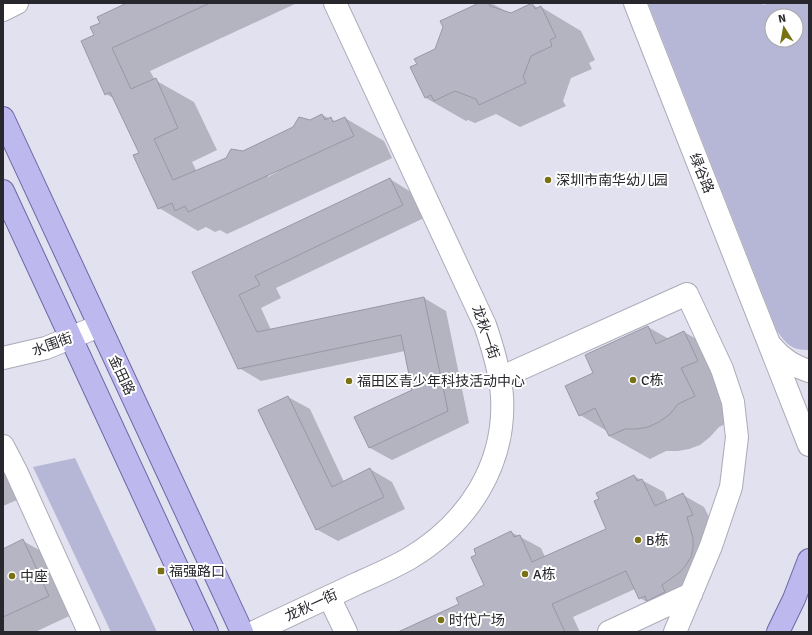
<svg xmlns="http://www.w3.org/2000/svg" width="812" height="635" font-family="Signika,'Noto Sans SC',sans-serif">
<rect width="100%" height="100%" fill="#e1e1f0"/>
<g fill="#b6b6d6" fill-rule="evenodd">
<path d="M 648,3 L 762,3 L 763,5 L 769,3 L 809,3 L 809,350 C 792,350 787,345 777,331 ZM 772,16 L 796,16 L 796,40 L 772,40 Z"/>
<polygon points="75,458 157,632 111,632 33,467"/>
</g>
<g fill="#0003" fill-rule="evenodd">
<path d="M 132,3 L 297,3 L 150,71 L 155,80 L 194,102 L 217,150 L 192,162 L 197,172 L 322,115 L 337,122 L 345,118 L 384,141 L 392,158 L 227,234 L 220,230 L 215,232 L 206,227 L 198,231 L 159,208 L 140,153 L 115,99 L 106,94 L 95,35 L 101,23 ZM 278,169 L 279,171 L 268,177 L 268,174 Z"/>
<polygon points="481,3 491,3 511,14 532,5 539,8 541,7 581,31 595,60 589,63 592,69 571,78 563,101 566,106 520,127 496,114 475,123 468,120 466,121 426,98 418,64 436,49"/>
<polygon points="390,179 411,192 424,218 276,288 281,298 261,308 271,330 424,298 446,311 469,423 392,460 370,448 355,418 413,390 405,351 261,381 239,368 193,273"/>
<polygon points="648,327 669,339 684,332 725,355 734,420 719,427 710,437 700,445 689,449 678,451 666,451 650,459 609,436 607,431 580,415 594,374"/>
<polygon points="288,397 310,409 344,482 370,469 392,482 405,509 338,541 316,529"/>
<polygon points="3,452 24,497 3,506"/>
<polygon points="634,476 664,492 668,502 683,495 704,507 714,527 714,551 661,610 640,598 635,589 573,617 580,632 400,632 460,604 485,585 511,532 541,548 545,557 608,529"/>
<polygon points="23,541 52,557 78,612 35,632 3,632 3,550"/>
</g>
<g fill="#b5b5c3" stroke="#9898a5">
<polygon points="127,3 210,3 112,48 131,89 156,78 178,128 154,139 173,180 226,158 231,149 243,151 293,127 299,117 310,120 322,114 325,120 331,117 333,122 345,117 354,136 188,212 185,206 175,211 172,203 158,209 133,155 139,153 110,92 105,95 81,41 94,35 90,27 100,23 97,17"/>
<polygon points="479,3 488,3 490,6 511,13 532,3 535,9 541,6 556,37 550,40 552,46 531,56 523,77 526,83 479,105 476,99 455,91 434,101 431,95 425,98 410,67 417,64 414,59 435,49 443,27 440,21"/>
<polygon points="390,178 403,205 255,276 260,285 239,295 257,332 424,297 448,411 369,448 354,417 412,390 401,335 238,369 192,272"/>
<polygon points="648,326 656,344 684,331 698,361 681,368 695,396 678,404 670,414 659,422 648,427 637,429 625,429 609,436 595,408 579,416 565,386 593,373 585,355"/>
<polygon points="288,396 332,487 370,468 384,497 316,530 258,410"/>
<polygon points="634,475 637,481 642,479 655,506 683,493 693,515 687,517 693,538 693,548 691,557 686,565 680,572 662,585 665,592 647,601 645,596 639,599 626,571 552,604 565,632 398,632 459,604 456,598 484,585 471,557 476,555 474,549 511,531 514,537 520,535 532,562 606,529 594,501 599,499 596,493"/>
<polygon points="23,539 49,596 3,617 3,549"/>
</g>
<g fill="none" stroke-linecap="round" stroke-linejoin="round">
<g stroke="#abaab8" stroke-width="24">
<g id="minor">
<polyline points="635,3 809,445"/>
<polyline points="3,10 17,3"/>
<path d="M 772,347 C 783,360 794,366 809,371"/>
<polyline points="3,358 46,348 99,326"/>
<polyline points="500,378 687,294 722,369 733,402 737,437 731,487 711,546 675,632"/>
<polyline points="3,446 16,471 89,632"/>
<polyline points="329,597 346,632"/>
<path d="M 254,632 C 288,616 322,600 356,584 C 374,576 393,568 410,558 C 468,523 506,465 502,396 C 500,371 493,348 485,325 L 335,3"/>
<polyline points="609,632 691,594"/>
</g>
</g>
<g stroke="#6c67a4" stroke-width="24">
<g id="major">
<polyline points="3,118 242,632"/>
<polyline points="3,191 207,632"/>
<polyline points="778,632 794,599 809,560"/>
</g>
</g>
<use href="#minor" stroke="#fff" stroke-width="22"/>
<use href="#major" stroke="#bdb9ef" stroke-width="22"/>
</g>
<g fill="#787215" stroke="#fff" stroke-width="1.5">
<circle cx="548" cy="180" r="4"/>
<circle cx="633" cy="380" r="4"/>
<circle cx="349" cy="381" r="4"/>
<circle cx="638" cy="540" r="4"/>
<rect x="157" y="567" width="8" height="8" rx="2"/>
<circle cx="525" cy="574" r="4"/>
<circle cx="12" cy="576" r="4"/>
<circle cx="441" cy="620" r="4"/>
</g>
<g text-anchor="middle" stroke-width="4" stroke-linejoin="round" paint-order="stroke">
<g font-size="14" fill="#27272d" stroke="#fff">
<text transform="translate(702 173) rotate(68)" y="5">绿谷路</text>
<text transform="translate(486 332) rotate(71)" y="5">龙秋一街</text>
<text transform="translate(52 344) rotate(-20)" y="5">水围街</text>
<text transform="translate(122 375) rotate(65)" y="5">金田路</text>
<text transform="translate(311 605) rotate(-25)" y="5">龙秋一街</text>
</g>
<g font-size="14" fill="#27272d" stroke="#fff" text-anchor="start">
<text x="556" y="185">深圳市南华幼儿园</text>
<text x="641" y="385">C栋</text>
<text x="357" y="386">福田区青少年科技活动中心</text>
<text x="646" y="545">B栋</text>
<text x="169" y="576">福强路口</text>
<text x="533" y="579">A栋</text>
<text x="20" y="581">中座</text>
<text x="449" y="625">时代广场</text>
</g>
</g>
<rect width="812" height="635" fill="none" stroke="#27272d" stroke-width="8"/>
<g transform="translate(784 28) rotate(349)"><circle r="19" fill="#ffffff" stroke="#a9a9ab"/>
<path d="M0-3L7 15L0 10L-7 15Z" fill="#787215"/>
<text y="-6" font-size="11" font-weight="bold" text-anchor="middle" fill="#27272d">N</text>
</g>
</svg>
